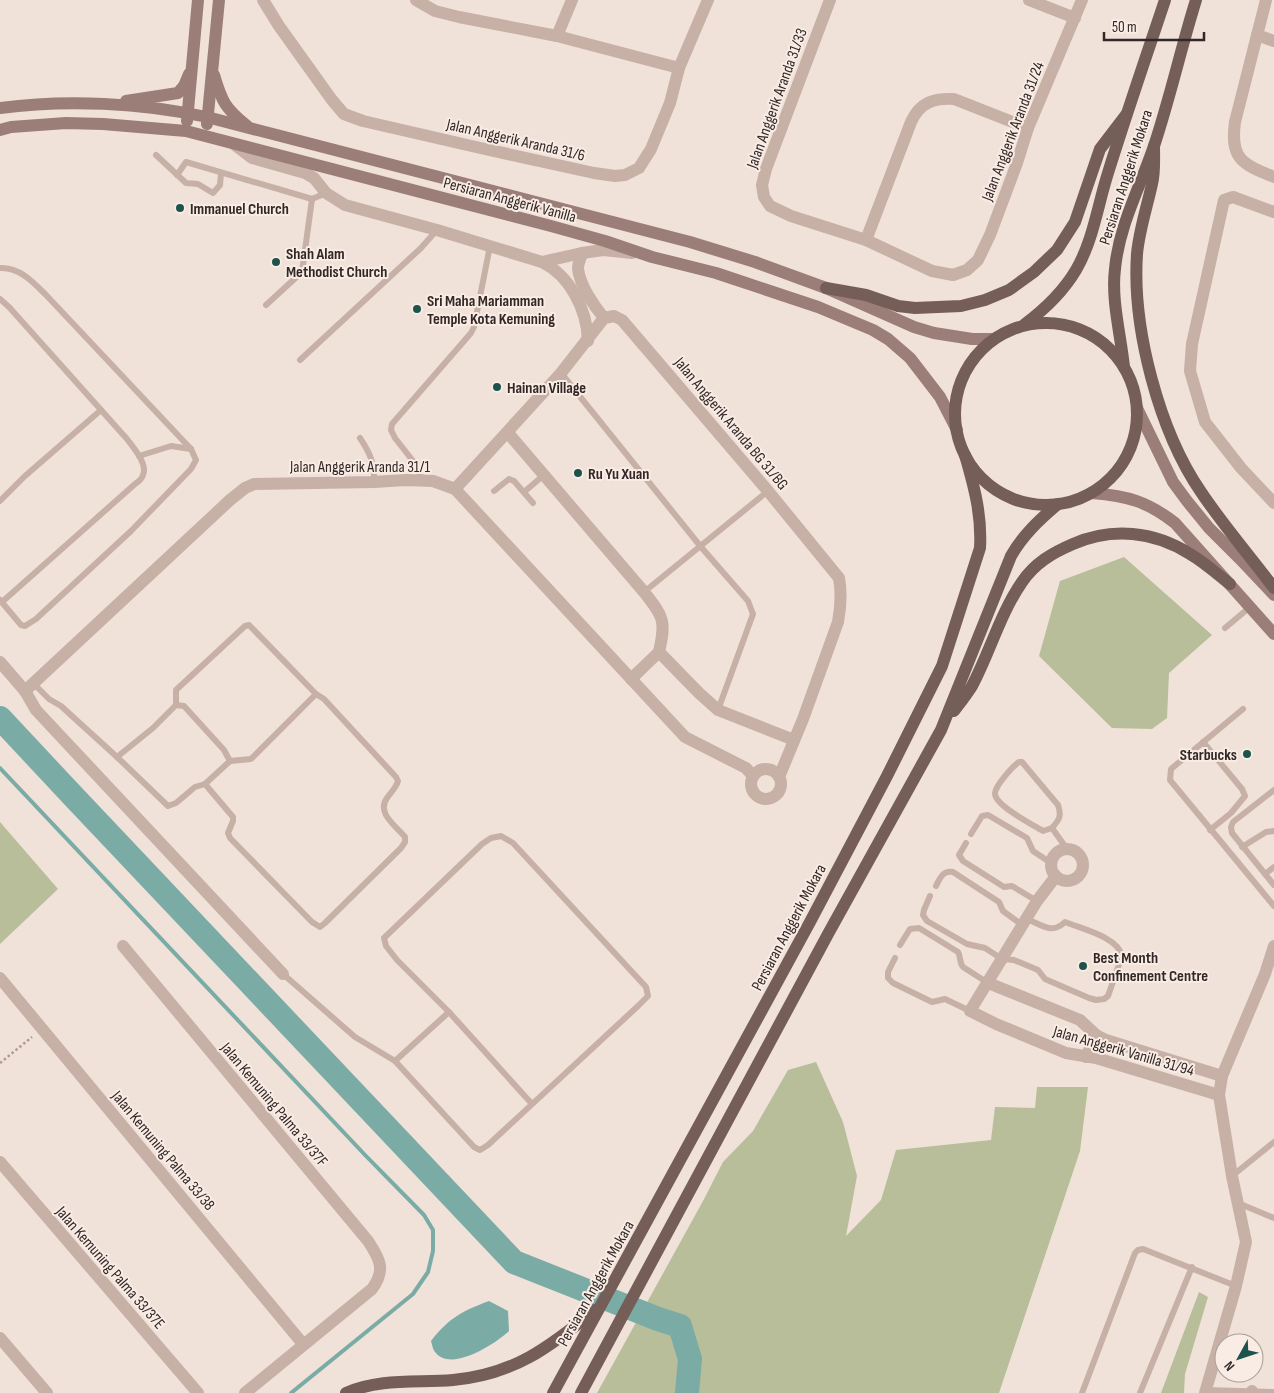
<svg xmlns="http://www.w3.org/2000/svg" width="1274" height="1393" font-family="'Sofia Sans Condensed',sans-serif">
<rect width="100%" height="100%" fill="#f0e1d9"/>
<g fill="#b8be9a">
<polygon points="1124,557 1212,635 1169,673 1167,718 1152,729 1112,728 1039,656 1060,581"/>
<polygon points="0,822 58,889 0,944"/>
<polygon points="816,1062 843,1122 857,1176 846,1236 881,1200 896,1150 991,1140 995,1107 1035,1108 1037,1087 1088,1087 1080,1151 999,1393 597,1393 703,1201 723,1162 753,1131 788,1070"/>
<polygon points="1199,1292 1208,1297 1185,1374 1184,1393 1161,1393"/>
</g>
<path fill="#7aaca5" d="M 489,1301 L 508,1311 L 509,1331 C 495,1344 451,1373 435,1352 C 433,1350 432,1344 431,1341 C 449,1318 462,1311 489,1301 Z"/>
<g fill="none" stroke-linecap="round" stroke-linejoin="round">
<polyline stroke="#7aaca5" stroke-width="4" points="0,768 366,1156 424,1215 433,1230 433,1251 428,1272 413,1294 291,1393"/>
<polyline stroke="#7aaca5" stroke-width="24" points="0,718 73,796 514,1262 658,1319 680,1326 690,1359 687,1393"/>
<polyline stroke="#b39990" stroke-width="2.5" stroke-dasharray="2.5 2.5" stroke-linecap="butt" points="0,1063 32,1037"/>
<g stroke="#c7b0a6" stroke-width="6">
<polyline points="156,155 186,183 198,184 213,193 220,185 221,173"/>
<polyline points="177,175 186,162 312,199 326,193"/>
<path d="M 0,268 C 20,267 34,283 47,296 L 191,449 L 196,460 L 191,469 L 131,531 L 36,619 L 25,626 L 21,625 L 0,600"/>
<path d="M 0,299 L 9,307 L 127,439 C 133,447 148,464 143,475 C 142,479 138,482 135,484 L 2,602"/>
<polyline points="266,305 302,272 312,199"/>
<polyline points="300,360 421,248 437,230"/>
<polyline points="561,373 701,547 748,601 753,614 718,710"/>
<path d="M 360,438 C 370,453 375,464 374,482"/>
<polyline points="139,456 171,446 191,449"/>
<polyline points="422,480 413,461 395,438 391,430 392,424 471,333 474,327 490,246"/>
<polyline points="494,491 509,479 514,481 533,503"/>
<polyline points="524,492 544,475"/>
<polyline points="0,501 25,476 101,410"/>
<polyline points="644,592 768,491"/>
<polyline points="1225,628 1250,607"/>
<polyline points="34,684 49,699 61,706 117,757 168,806 176,803 195,787 205,784 230,761 251,759 316,694 249,625 245,626 176,690 176,705"/>
<polyline points="1243,709 1171,769 1170,780 1274,906"/>
<polyline points="1203,742 1242,789 1245,796 1231,813 1210,830"/>
<polyline points="117,757 153,728 176,705 184,706 224,750 230,761"/>
<path d="M 205,784 L 233,817 L 233,821 L 228,833 L 230,838 L 312,922 L 320,927 L 325,923 L 401,848 L 405,842 L 405,837 C 396,826 376,813 387,798 C 391,792 396,788 398,781 L 396,777 L 324,699 L 316,694"/>
<polyline points="1274,790 1233,822 1231,827 1232,833 1274,885"/>
<path d="M 1052,828 L 1043,831 C 1033,825 994,805 995,793 C 996,785 1012,767 1019,762 L 1022,762 L 1058,805 C 1062,816 1059,820 1052,828 L 1067,849"/>
<polyline points="971,834 982,816 988,815 1027,838 1033,851 1051,863"/>
<polyline points="966,843 959,855 963,861 1004,887 1012,886 1037,901"/>
<polyline points="1242,847 1266,832 1274,831"/>
<polyline points="1265,874 1274,867"/>
<path d="M 936,886 C 940,878 943,870 953,872 L 999,902 L 1003,911 L 1022,925"/>
<path d="M 930,896 L 924,910 L 923,915 L 927,921 L 967,944 L 985,948 L 1002,959 L 1014,960 L 1038,970 L 1045,979 L 1089,998 L 1096,1000 L 1104,999 L 1108,996 L 1122,956 C 1118,937 1082,929 1065,922 C 1052,935 1042,925 1027,919"/>
<path d="M 900,945 L 910,929 L 919,928 L 958,952 C 961,957 959,962 963,967 L 988,983"/>
<polyline points="895,958 888,972 888,978 893,983 932,1002 945,999 970,1011"/>
<polyline points="283,974 355,1037 395,1061 474,1147 480,1150 488,1145 638,1006 648,996 646,987 513,843 501,836 491,838 482,844 384,938 386,946 397,960 449,1012 532,1104"/>
<polyline points="395,1061 449,1012"/>
<polyline points="1232,1176 1274,1142"/>
<polyline points="1238,1203 1274,1218"/>
<polyline points="1206,1390 1274,1392"/>
<polyline points="1082,1393 1135,1253 1138,1250 1143,1249 1236,1286"/>
<polyline points="1140,1393 1192,1267"/>
</g>
<g stroke="#c7b0a6" stroke-width="12">
<polyline points="263,0 279,26 332,100 344,114 363,121 476,147 594,173 615,176 625,175 639,168 651,149 670,103 679,68 708,0"/>
<polyline points="416,0 435,11 459,17 557,36 679,68"/>
<polyline points="830,0 766,169 762,185 764,197 770,206 791,216 866,240 932,271 953,275 967,270 978,260 990,235 1017,163 1028,128 1082,0"/>
<polyline points="1029,0 1075,18"/>
<path d="M 1266,0 L 1235,122 C 1230,159 1242,164 1274,177"/>
<polyline points="1257,35 1274,41"/>
<polyline points="557,36 572,0"/>
<polyline points="235,145 252,158 305,173 314,178 326,193 345,205 437,230 542,262 582,253 603,250 632,253"/>
<polyline points="1274,212 1233,197 1224,200 1192,344 1190,371 1205,422 1241,468 1274,503"/>
<path d="M 866,240 L 911,122 C 920,102 934,98 954,99 L 1028,128"/>
<path d="M 582,253 C 581,258 578,263 578,268 C 579,284 594,306 604,318"/>
<path d="M 542,262 C 570,276 587,309 588,341"/>
<path d="M 508,433 L 644,592 C 664,617 666,621 659,652 L 699,693 L 718,710 L 794,740"/>
<path d="M 455,489 L 561,373 L 604,318 L 614,316 L 622,320 L 768,491 L 839,578 C 842,594 841,606 838,622 L 803,719 L 779,777"/>
<polyline points="0,662 25,691 230,500 245,488 254,484 374,482 406,480 433,481 455,489 685,737 746,768 753,776"/>
<polyline points="631,679 659,652"/>
<polyline points="25,691 36,710 283,974"/>
<circle cx="766" cy="784" r="15"/>
<circle cx="1067" cy="865" r="16"/>
<polyline points="1056,876 1037,901 970,1011 996,1024 1066,1053 1096,1058 1219,1095"/>
<path d="M 123,946 L 368,1241 C 380,1259 386,1270 372,1289 L 245,1393"/>
<polyline points="0,978 303,1344"/>
<polyline points="988,983 1080,1020 1096,1035 1106,1040 1222,1076"/>
<polyline points="1086,1057 1096,1035"/>
<polyline points="0,1162 198,1393"/>
<polyline points="0,1338 47,1393"/>
<polyline points="1205,1393 1236,1286 1246,1242 1232,1176 1219,1095 1222,1076 1265,974 1274,946"/>
<polyline points="1252,1393 1252,1391"/>
</g>
<g stroke="#9b7e78" stroke-width="12">
<path d="M 214,75 C 222,102 225,108 247,126"/>
<polyline points="126,101 178,93 184,86 189,74"/>
<path d="M 0,108 C 67,99 141,103 207,117 L 690,242 L 755,262 L 826,288 L 914,327 L 934,333 L 972,339 L 992,339"/>
<polyline points="187,121 198,0"/>
<polyline points="207,124 219,0"/>
<polyline points="0,130 11,127 66,123 103,124 186,131 551,226 605,241 652,257 716,273 818,307 873,330 888,339 910,358 940,397 957,430"/>
<polyline points="1137,408 1173,482 1187,501 1209,528 1240,559 1274,595"/>
<path d="M 1092,493 C 1127,496 1147,501 1175,523 L 1274,634"/>
</g>
<g stroke="#755d58" stroke-width="12">
<path d="M 1154,146 C 1154,159 1155,172 1152,184 C 1147,207 1139,231 1137,254 C 1132,328 1159,431 1201,492 C 1223,525 1250,556 1274,588"/>
<polyline points="826,288 866,295 898,306 915,308 961,306 985,300 1009,290 1034,272 1057,250 1075,222 1100,149 1126,115"/>
<circle cx="1046" cy="414" r="91"/>
<path d="M 1025,324 C 1045,309 1063,292 1076,270 C 1093,241 1098,204 1108,173 C 1126,115 1146,57 1165,0"/>
<path d="M 1124,367 C 1121,336 1111,300 1115,269 C 1119,225 1140,188 1154,146 C 1170,98 1181,48 1196,0"/>
<path d="M 954,711 C 960,703 967,694 972,686 C 990,652 1000,614 1022,582 C 1035,563 1052,553 1073,544 C 1112,527 1154,531 1190,554 C 1204,562 1217,574 1230,584"/>
<path d="M 346,1393 C 380,1378 417,1383 453,1380 C 513,1375 550,1347 595,1310"/>
<path d="M 553,1393 L 810,922 L 887,776 L 942,666 L 980,548 C 982,515 974,486 965,455"/>
<path d="M 581,1393 L 828,934 L 941,730 L 1011,556 C 1023,535 1039,520 1058,504"/>
</g>
</g>
<g fill="#1e534d" stroke="#f8ece5" stroke-width="2">
<circle cx="180" cy="208" r="5"/>
<circle cx="276" cy="262" r="5"/>
<circle cx="417" cy="309" r="5"/>
<circle cx="497" cy="387" r="5"/>
<circle cx="578" cy="473" r="5"/>
<circle cx="1247" cy="754" r="5"/>
<circle cx="1083" cy="966" r="5"/>
</g>
<g text-anchor="middle" stroke-width="4" stroke-linejoin="round" paint-order="stroke">
<g font-size="16" fill="#342827" stroke="#f8ece5">
<text transform="translate(776 98) rotate(-70)" y="6">Jalan Anggerik Aranda 31/33</text>
<text transform="translate(1012 131) rotate(-69)" y="6">Jalan Anggerik Aranda 31/24</text>
<text transform="translate(516 139) rotate(13)" y="6">Jalan Anggerik Aranda 31/6</text>
<text transform="translate(1125 177) rotate(-72)" y="6">Persiaran Anggerik Mokara</text>
<text transform="translate(510 199) rotate(15)" y="6">Persiaran Anggerik Vanilla</text>
<text transform="translate(732 423) rotate(50)" y="6">Jalan Anggerik Aranda BG 31/BG</text>
<text x="360" y="472">Jalan Anggerik Aranda 31/1</text>
<text transform="translate(788 927) rotate(-62)" y="6">Persiaran Anggerik Mokara</text>
<text transform="translate(1124 1050) rotate(16)" y="6">Jalan Anggerik Vanilla 31/94</text>
<text transform="translate(275 1104) rotate(50)" y="6">Jalan Kemuning Palma 33/37F</text>
<text transform="translate(164 1150) rotate(50)" y="6">Jalan Kemuning Palma 33/38</text>
<text transform="translate(111 1267) rotate(49)" y="6">Jalan Kemuning Palma 33/37E</text>
<text transform="translate(595 1283) rotate(-61)" y="6">Persiaran Anggerik Mokara</text>
</g>
<g font-size="16" font-weight="bold" fill="#342827" stroke="#f8ece5" text-anchor="start">
<text x="190" y="214">Immanuel Church</text>
<text x="286" y="259">Shah Alam<tspan x="286" dy="18">Methodist Church</tspan></text>
<text x="427" y="306">Sri Maha Mariamman<tspan x="427" dy="18">Temple Kota Kemuning</tspan></text>
<text x="507" y="393">Hainan Village</text>
<text x="588" y="479">Ru Yu Xuan</text>
<text x="1237" y="760" text-anchor="end">Starbucks</text>
<text x="1093" y="963">Best Month<tspan x="1093" dy="18">Confinement Centre</tspan></text>
</g>
</g>
<g transform="translate(1239 1358) rotate(230)"><circle r="24" fill="#f8ece5" stroke="#aa9e99"/>
<path d="M0-4L9 19L0 12L-9 19Z" fill="#1e534d"/>
<text y="-8" font-size="14" font-weight="bold" text-anchor="middle" fill="#342827">N</text>
</g>
<path d="M1104 32v8h100v-8" fill="none" stroke="#342827" stroke-width="2.5"/>
<text x="1112" y="32" font-size="15" fill="#342827" stroke="#f8ece5" stroke-width="4" paint-order="stroke">50 m</text>
</svg>
